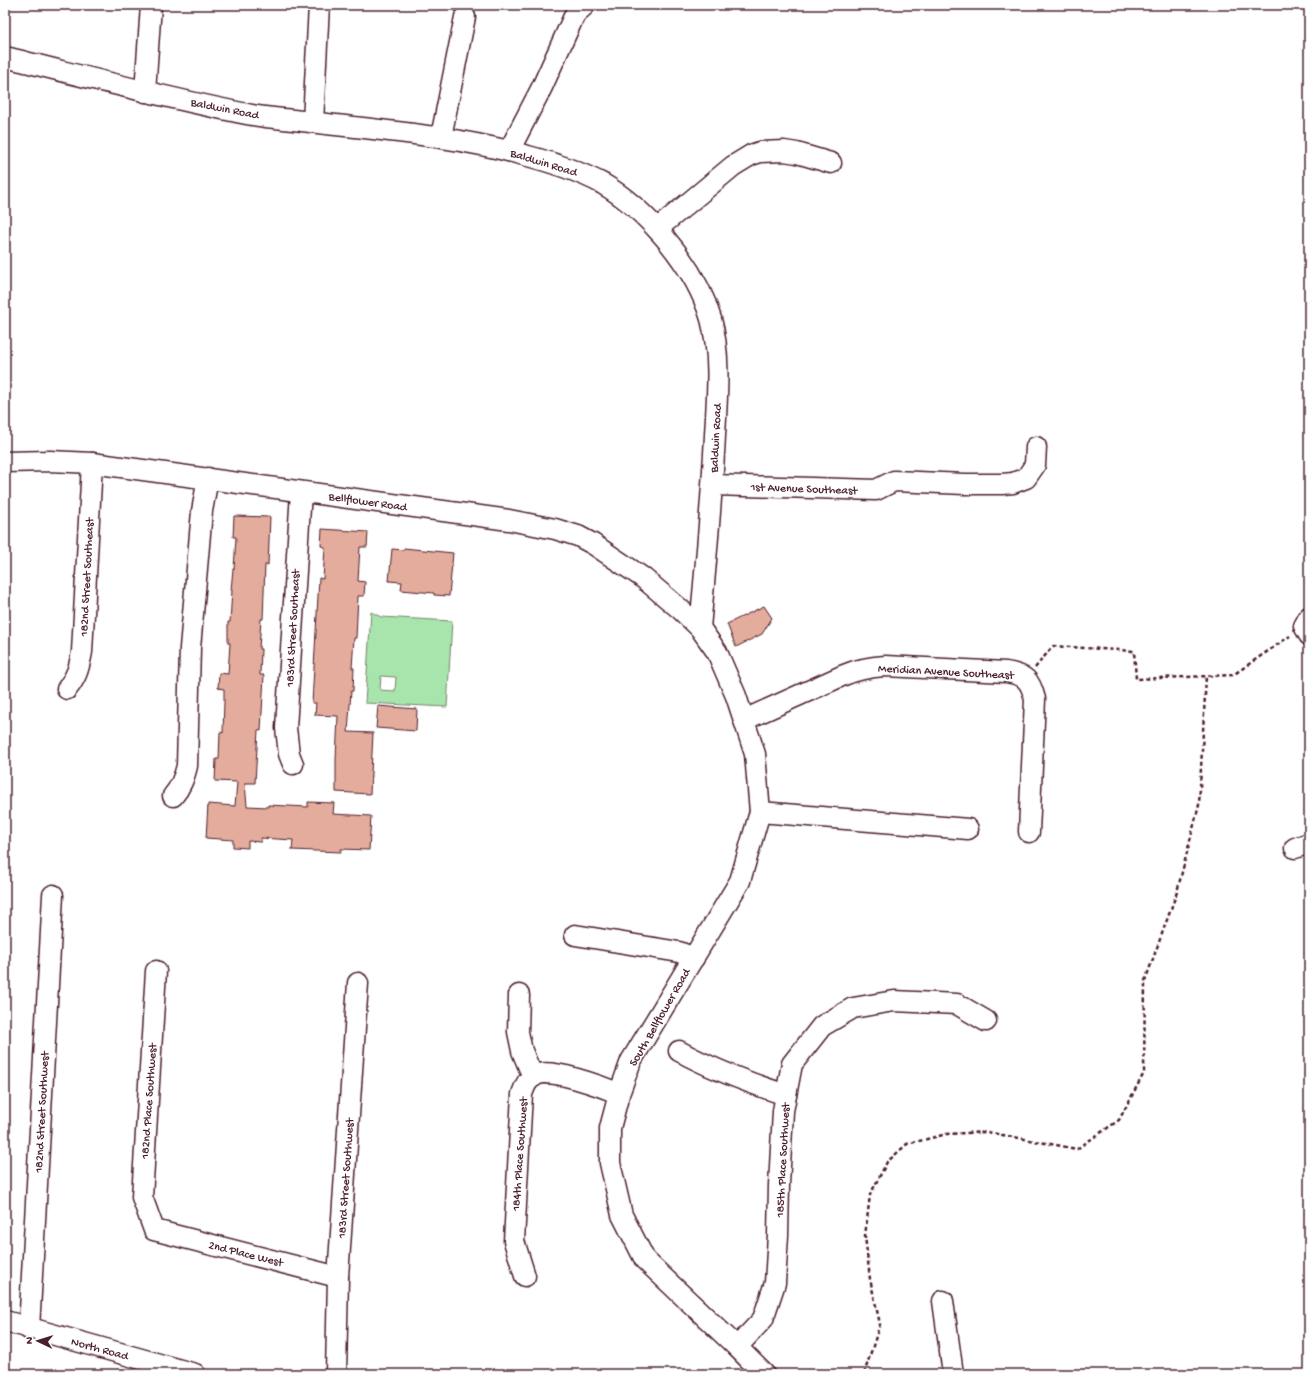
<svg xmlns="http://www.w3.org/2000/svg" width="1314" height="1379" font-family="'Gochi Hand',sans-serif">
<rect width="100%" height="100%" fill="#fff"/>
<filter id="ink" filterUnits="userSpaceOnUse"><feTurbulence type="fractalNoise" baseFrequency=".025" numOctaves="2"/><feDisplacementMap in="SourceGraphic" scale="8" xChannelSelector="R" yChannelSelector="G"/><feConvolveMatrix kernelMatrix="1 2 1 2 8 2 1 2 1" color-interpolation-filters="sRGB"/></filter>
<g filter="url(#ink)">
<path fill="#a7e5ac" stroke="#78826c" fill-rule="evenodd" d="M 371,612 L 381,617 L 452,621 L 447,707 L 365,703 ZM 381,676 L 396,677 L 395,691 L 380,690 Z"/>
<g fill="#e4ac9c" stroke="#4a1f2b">
<polygon points="234,516 270,517 268,565 265,565 263,619 261,619 259,649 261,649 260,675 264,675 261,731 258,730 255,783 245,783 247,806 268,807 268,805 308,807 308,802 334,803 333,814 371,816 369,850 341,849 341,852 292,850 293,840 261,838 261,842 248,841 248,848 233,847 233,840 206,838 208,804 235,806 237,782 215,781 216,759 219,759 220,732 223,733 224,701 224,689 218,688 219,673 228,674 230,643 228,643 228,622 230,622 232,590 231,590 233,569 234,569 236,537 233,537"/>
<polygon points="322,529 368,532 367,547 360,547 358,581 365,582 364,596 358,596 356,638 354,638 352,668 354,668 353,691 351,691 348,732 373,733 370,794 336,792 336,759 338,716 315,715 316,703 312,703 319,578 323,579 325,547 321,546"/>
<polygon points="404,548 453,553 449,596 434,595 434,593 401,590 402,582 389,581 392,549 404,550"/>
<polygon points="764,606 772,618 762,634 736,647 727,624"/>
<polygon points="378,706 417,709 416,731 376,728"/>
</g>
<g fill="none" stroke-linecap="round" stroke-linejoin="round">
<g stroke="#4a1f2b" stroke-width="23">
<g id="minor">
<path d="M 5,57 C 87,77 169,99 252,115 C 269,118 285,119 302,121 C 375,130 449,135 520,154 C 548,161 577,170 603,184 C 627,198 647,217 665,238 C 686,263 702,288 711,319 C 721,356 717,397 715,435 C 712,499 706,563 700,628"/>
<polyline points="145,92 151,5"/>
<polyline points="313,122 319,5"/>
<polyline points="441,137 465,17"/>
<polyline points="509,151 542,87 575,14 584,6"/>
<polyline points="657,229 733,166 751,155 760,152 784,151 797,153 831,163"/>
<polyline points="5,462 50,461 92,463 509,520 555,529 578,536 593,544 642,577 680,609 700,628 717,652 736,696 755,754 760,812 740,881 631,1061 619,1094 610,1128 610,1163 622,1215 645,1260 737,1347 764,1374"/>
<polyline points="713,485 876,490 894,481 965,484 1002,484 1013,483 1026,478 1035,465 1036,447"/>
<polyline points="1309,617 1304,626 1309,635"/>
<path d="M 67,689 C 77,676 79,668 82,652 L 92,463"/>
<path d="M 744,720 L 844,675 C 858,669 870,667 885,666 L 1006,672 C 1026,675 1030,680 1035,699 L 1029,832"/>
<polyline points="293,764 289,754 286,728 301,492"/>
<path d="M 173,796 C 181,787 184,778 187,766 L 190,648 L 202,511 L 208,478"/>
<polyline points="760,812 968,829"/>
<polyline points="1295,848 1309,843"/>
<polyline points="575,935 679,952 694,958"/>
<polyline points="156,971 142,1197 154,1230 338,1277"/>
<polyline points="519,995 518,1032 522,1051 533,1077"/>
<path d="M 679,1051 C 714,1070 749,1083 786,1095"/>
<path d="M 525,1276 L 514,1241 L 522,1094 C 525,1086 527,1079 536,1075 C 549,1067 604,1087 619,1094"/>
<polyline points="943,1301 953,1374"/>
<polyline points="5,1321 195,1374"/>
<polyline points="29,1329 53,895"/>
<polyline points="737,1347 763,1319 775,1283 778,1235 779,1185 783,1111 792,1064 822,1026 853,1008 894,1001 957,1004 986,1021"/>
<polyline points="336,1374 338,1277 358,983"/>
</g>
</g>
<g stroke="#4a1f2b" stroke-width="2.5" stroke-dasharray="4 3" stroke-linecap="butt">
<polyline points="1035,668 1053,646 1134,651 1136,679 1233,675 1290,636"/>
<polyline points="864,1374 880,1324 870,1279 865,1236 870,1195 887,1162 907,1144 947,1134 987,1132 1077,1149 1119,1120 1144,1073 1145,981 1177,892 1199,805 1206,676"/>
</g>
<use href="#minor" stroke="#fff" stroke-width="20"/>
</g>
</g>
<g text-anchor="middle" stroke-width="3" stroke-linejoin="round" paint-order="stroke">
<g font-size="12" fill="#4a1f2b" stroke="#fff">
<text transform="translate(225 108) rotate(11)" y="4">Baldwin Road</text>
<text transform="translate(544 162) rotate(17)" y="4">Baldwin Road</text>
<text transform="translate(715 438) rotate(-87)" y="4">Baldwin Road</text>
<text transform="translate(804 488) rotate(2)" y="4">1st Avenue Southeast</text>
<text transform="translate(368 501) rotate(8)" y="4">Bellflower Road</text>
<text transform="translate(86 577) rotate(-87)" y="4">182nd Street Southeast</text>
<text transform="translate(292 628) rotate(-87)" y="4">183rd Street Southeast</text>
<text transform="translate(946 671) rotate(3)" y="4">Meridian Avenue Southeast</text>
<text transform="translate(659 1017) rotate(-60)" y="4">South Bellflower Road</text>
<text transform="translate(148 1101) rotate(-86)" y="4">182nd Place Southwest</text>
<text transform="translate(41 1112) rotate(-87)" y="4">182nd Street Southwest</text>
<text transform="translate(519 1154) rotate(-86)" y="4">184th Place Southwest</text>
<text transform="translate(782 1160) rotate(-87)" y="4">185th Place Southwest</text>
<text transform="translate(345 1178) rotate(-86)" y="4">183rd Street Southwest</text>
<text transform="translate(246 1253) rotate(14)" y="4">2nd Place West</text>
<text transform="translate(100 1348) rotate(15)" y="4">North Road</text>
</g>
</g>
<rect width="1314" height="1379" fill="none" stroke="#fff" stroke-width="20"/>
<rect x="10" y="10" width="1294" height="1359" fill="none" stroke="#4a1f2b" stroke-width="1.5" filter="url(#ink)"/>
<g transform="translate(38 1341) rotate(274)" stroke="#ffffff" stroke-width="3" paint-order="stroke">
<path d="M0-3L7 15L0 10L-7 15Z" fill="#4a1f2b"/>
<text y="-6" font-size="11" font-weight="bold" text-anchor="middle" fill="#4a1f2b">N</text>
</g>
</svg>
